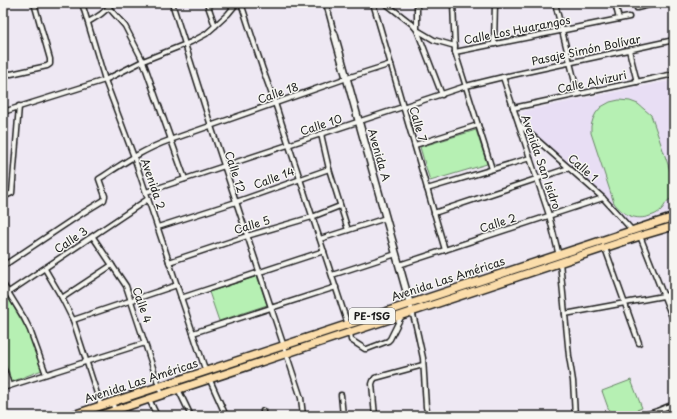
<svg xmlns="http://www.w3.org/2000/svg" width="677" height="419" font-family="'Playpen Sans',sans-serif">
<rect width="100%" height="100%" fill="#eee8f3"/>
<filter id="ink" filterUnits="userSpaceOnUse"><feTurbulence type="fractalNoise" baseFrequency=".025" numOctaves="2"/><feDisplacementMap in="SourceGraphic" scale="8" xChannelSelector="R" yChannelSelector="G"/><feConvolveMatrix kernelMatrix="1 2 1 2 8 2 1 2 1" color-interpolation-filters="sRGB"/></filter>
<g filter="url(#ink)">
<polygon fill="#e8def4" points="674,80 674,211 629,224 606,197 526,126 522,114 525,111"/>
<g fill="#b6f0b3" stroke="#698668">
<path d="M 619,100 L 630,101 L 638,104 L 651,115 L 674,182 L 674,198 C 664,201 667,204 661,210 C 658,213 654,215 650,216 C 636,221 623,215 614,203 L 591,133 L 591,126 L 593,119 L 596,113 L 601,107 L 610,102 Z"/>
<polygon points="476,130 487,164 430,181 420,147"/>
<polygon points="257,276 267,305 219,321 209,292"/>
<polygon points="8,297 28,332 42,370 11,382 9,372 3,362 3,301"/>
<polygon points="631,380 642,408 621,416 611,416 602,391"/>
</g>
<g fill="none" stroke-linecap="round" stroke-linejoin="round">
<g stroke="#1c1c1c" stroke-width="7">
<g id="street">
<polyline points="82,3 105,80 134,157 206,372"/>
<polyline points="172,3 211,126 301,398 303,416"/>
<polyline points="207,3 215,26"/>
<polyline points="241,3 263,70 275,103 348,325"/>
<polyline points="326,3 334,33"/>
<polyline points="373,3 445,250"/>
<polyline points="385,3 412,24 417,30 434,40 455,46"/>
<polyline points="417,3 417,30 442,95"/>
<polyline points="453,3 455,52 492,169"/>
<polyline points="555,3 578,94"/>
<polyline points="615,3 619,19"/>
<polyline points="636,3 637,8 657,3"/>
<polyline points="496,5 509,3"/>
<polyline points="109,8 125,26 143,61 185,179"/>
<path d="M 88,22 C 97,17 106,12 112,3"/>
<polyline points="494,44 495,3"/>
<polyline points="629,50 637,82"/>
<polyline points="455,52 629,17"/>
<polyline points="3,70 5,73 11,74 47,66 50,64 50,59 34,3"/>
<polyline points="503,77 549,215 559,256"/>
<polyline points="513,108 674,74"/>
<polyline points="3,112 105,80 143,61 191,42 206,34 215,26 228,14 237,3"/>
<polyline points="519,124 603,198 632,230"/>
<polyline points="321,134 329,169 348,230"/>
<polyline points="415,145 478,125"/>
<polyline points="427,189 530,158"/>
<polyline points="146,192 466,86 503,77 674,40"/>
<polyline points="3,197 12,193 19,106"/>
<polyline points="434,213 569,168"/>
<polyline points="158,227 236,202 329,169"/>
<polyline points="640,236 674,322"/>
<polyline points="93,237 126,286 162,395"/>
<polyline points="320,239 386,218"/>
<polyline points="605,248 639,343"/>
<polyline points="169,262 247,236 312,217 340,206"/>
<polyline points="560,262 569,356 573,381 575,416"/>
<polyline points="399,265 603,198"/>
<path d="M 3,266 L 81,214 L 104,200 L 105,196 L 99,179 C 122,164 144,149 170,140 L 347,78 L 391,64"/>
<polyline points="45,269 62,298 73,320 101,406"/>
<polyline points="332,275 396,254"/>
<polyline points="3,284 24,318 30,330 46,374"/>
<polyline points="3,296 148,199"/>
<polyline points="62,298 112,265"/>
<polyline points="181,298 324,251"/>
<polyline points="410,304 416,326 423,358 426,407 429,416"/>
<polyline points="565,314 674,294"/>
<polyline points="73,320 177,285"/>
<polyline points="350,332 351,340 365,349 367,349 388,341 390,339 402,315"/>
<polyline points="193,333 336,287"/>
<polyline points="3,367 9,385"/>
<polyline points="209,378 226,416"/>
<polyline points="3,388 145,343"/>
<polyline points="178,389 191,416"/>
<polyline points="341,395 343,416"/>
<polyline points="149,399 157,416"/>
<polyline points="112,402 117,416"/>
<polyline points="263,411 263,416"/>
<polyline points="375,416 372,384 373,381 375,378 423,365"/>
<polyline points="642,416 657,411 674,404"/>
</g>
</g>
<g stroke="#1c1c1c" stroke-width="9">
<polyline id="secondary" points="334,33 410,304"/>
</g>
<g stroke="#1c1c1c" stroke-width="10">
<g id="primary">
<polyline points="70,416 649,225 674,217"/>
<polyline points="98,416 640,236 674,226"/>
</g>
</g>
<use href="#street" stroke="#f6f6f2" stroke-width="4"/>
<use href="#secondary" stroke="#f6f6f2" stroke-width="6"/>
<use href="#primary" stroke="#fbddab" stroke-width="7"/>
</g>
</g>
<g text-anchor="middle" stroke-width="3" stroke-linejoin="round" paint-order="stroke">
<rect fill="#f6f6f2" stroke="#5d5d5c" stroke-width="1" x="349" y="308" width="46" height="16" rx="3"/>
<g font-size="10" font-weight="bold" fill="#1c1c1c">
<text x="372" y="320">PE-1SG</text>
</g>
<g font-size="11" fill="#1c1c1c" stroke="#f6f6f2">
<text transform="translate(517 30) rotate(-11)" y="4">Calle Los Huarangos</text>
<text transform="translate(586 50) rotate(-12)" y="4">Pasaje Simón Bolívar</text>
<text transform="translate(592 82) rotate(-12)" y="4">Calle Alvizuri</text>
<text transform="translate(278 93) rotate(-19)" y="4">Calle 18</text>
<text transform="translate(418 124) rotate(74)" y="4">Calle 7</text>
<text transform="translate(321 125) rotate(-18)" y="4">Calle 10</text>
<text transform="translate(379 155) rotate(74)" y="4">Avenida A</text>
<text transform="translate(541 162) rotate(71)" y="4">Avenida San Isidro</text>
<text transform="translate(583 168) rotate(41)" y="4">Calle 1</text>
<text transform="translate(235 172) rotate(72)" y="4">Calle 12</text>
<text transform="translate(274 178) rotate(-20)" y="4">Calle 14</text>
<text transform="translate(153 184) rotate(71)" y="4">Avenida 2</text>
<text transform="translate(498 223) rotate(-18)" y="4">Calle 2</text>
<text transform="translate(252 225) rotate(-17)" y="4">Calle 5</text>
<text transform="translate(71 240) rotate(-34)" y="4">Calle 3</text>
<text transform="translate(448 279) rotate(-18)" y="4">Avenida Las Américas</text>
<text transform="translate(142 305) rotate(71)" y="4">Calle 4</text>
<text transform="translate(141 381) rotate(-18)" y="4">Avenida Las Américas</text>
</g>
</g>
<rect width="677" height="419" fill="none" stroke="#f6f6f2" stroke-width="16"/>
<rect x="8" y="8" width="661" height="403" fill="none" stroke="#1c1c1c" stroke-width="1.5" filter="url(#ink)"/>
</svg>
